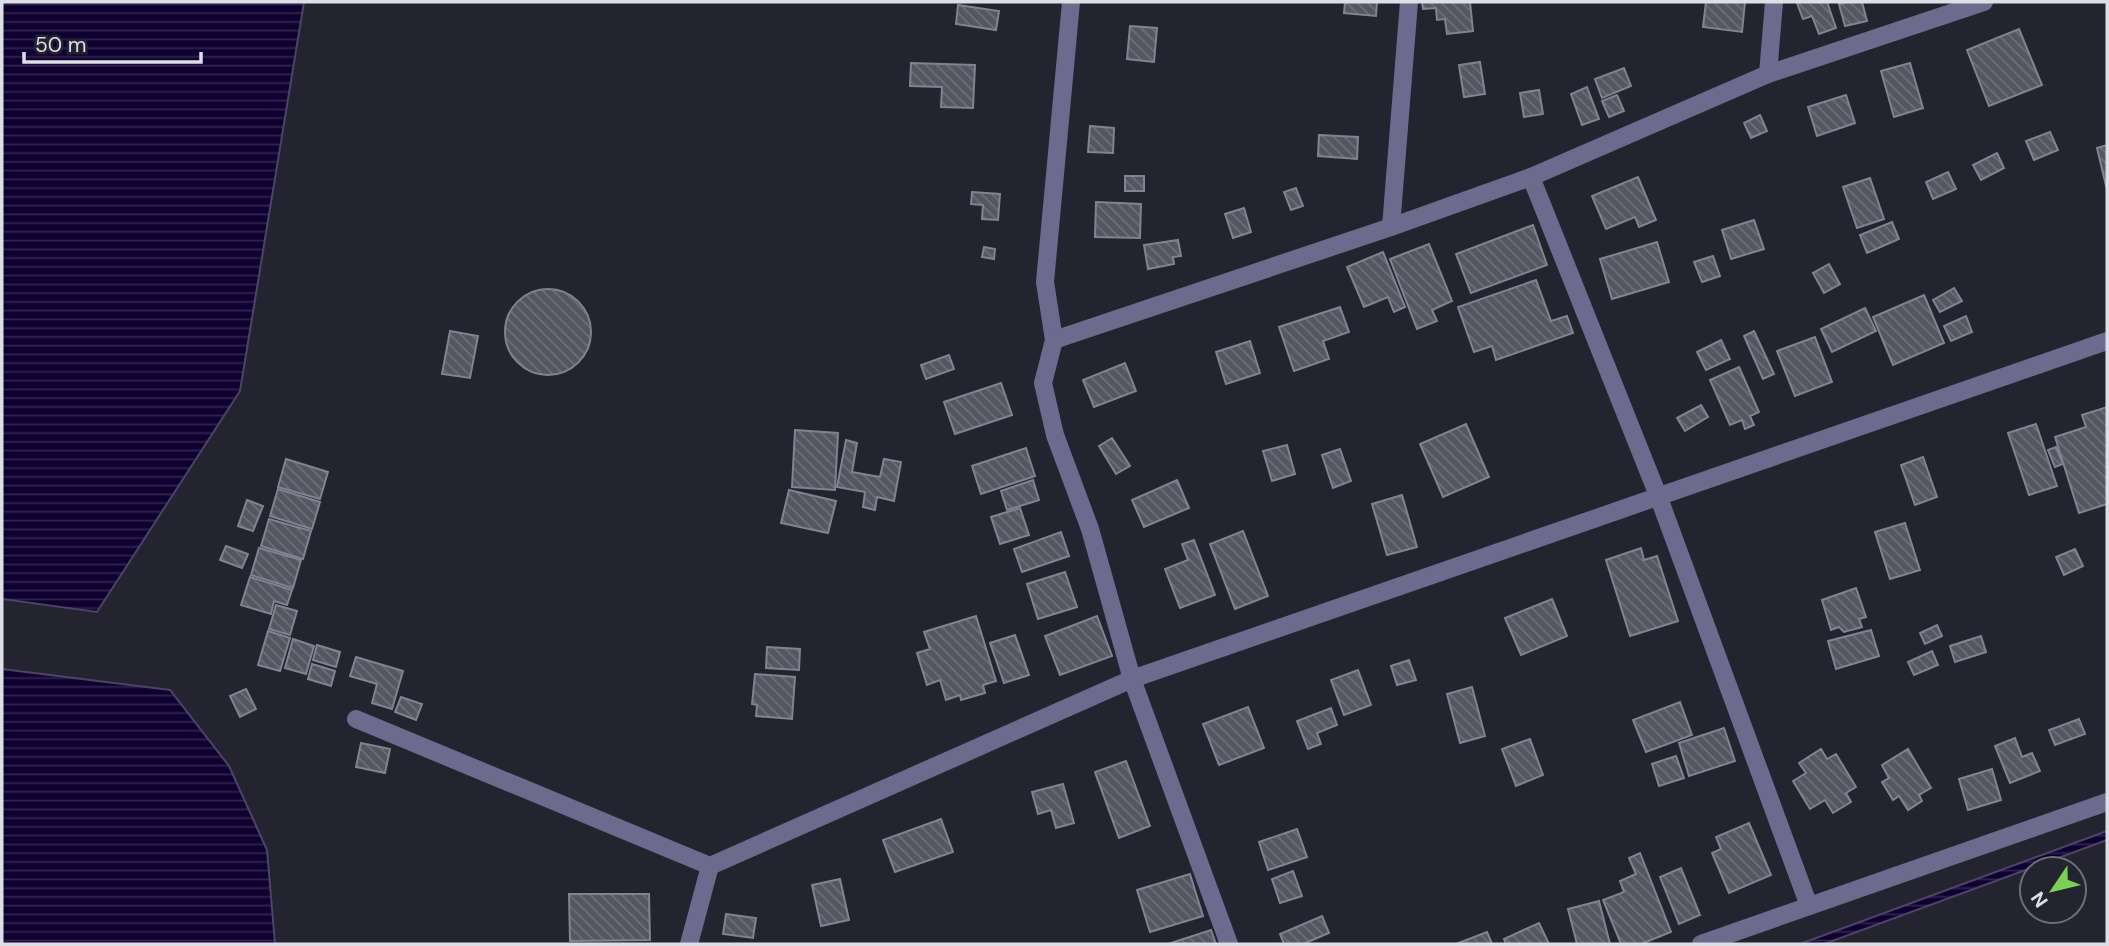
<svg xmlns="http://www.w3.org/2000/svg" width="2109" height="946" font-family="'DM Sans',sans-serif">
<defs>
<pattern id="water-rules" width="6" height="5" patternUnits="userSpaceOnUse" patternTransform="scale(1.75)"><rect width="6" height="5" fill="#0e0030"/><path d="M0 2.5h6" fill="none" stroke="#31254e"/></pattern>
<pattern id="building-back-hatch" width="6" height="6" patternUnits="userSpaceOnUse" patternTransform="scale(1.75)"><rect width="6" height="6" fill="#565663"/><path d="M-1 5l2 2M0 0l6 6M5-1l2 2" fill="none" stroke="#6e6e79"/></pattern>
</defs>
<rect width="100%" height="100%" fill="#242430"/>
<g fill="url(#water-rules)" stroke="#4c4367" stroke-width="2">
<polygon points="2,2 304,2 240,391 97,612 2,599"/>
<polygon points="2,669 170,690 229,766 267,850 275,944 2,944"/>
<polygon points="2107,831 2107,840 1824,944 1800,944"/>
</g>
<g fill="url(#building-back-hatch)" stroke="#828290" stroke-width="2">
<polygon points="1345,2 1377,2 1376,16 1344,13"/>
<polygon points="1422,2 1470,2 1473,31 1447,34 1445,19 1437,20 1436,8 1423,9"/>
<polygon points="1706,2 1745,2 1742,32 1703,27"/>
<polygon points="1802,2 1827,2 1836,28 1819,34 1812,16 1803,19 1797,3"/>
<polygon points="1849,2 1862,2 1867,21 1845,26 1839,4"/>
<polygon points="958,5 999,11 996,30 956,24"/>
<polygon points="1130,26 1157,28 1154,62 1127,59"/>
<polygon points="2019,29 2042,85 1989,106 1967,50"/>
<polygon points="1480,62 1485,94 1464,97 1459,65"/>
<polygon points="911,63 975,65 973,108 941,107 942,87 910,86"/>
<polygon points="1910,63 1923,108 1894,117 1881,71"/>
<polygon points="1624,68 1631,86 1602,98 1595,79"/>
<polygon points="1587,87 1599,119 1582,125 1571,94"/>
<polygon points="1539,90 1543,114 1524,117 1520,93"/>
<polygon points="1617,95 1624,111 1609,117 1602,101"/>
<polygon points="1846,95 1855,123 1817,136 1808,107"/>
<polygon points="1760,115 1767,131 1751,138 1744,123"/>
<polygon points="1090,126 1114,128 1113,153 1088,152"/>
<polygon points="2050,132 2058,150 2034,160 2026,141"/>
<polygon points="1319,135 1358,137 1357,159 1318,156"/>
<polygon points="2107,145 2107,190 2097,148"/>
<polygon points="1997,153 2004,168 1981,180 1973,165"/>
<polygon points="1948,172 1956,189 1933,199 1926,182"/>
<rect x="1125" y="176" width="19" height="15"/>
<polygon points="1638,177 1656,220 1639,227 1635,217 1606,229 1592,196"/>
<polygon points="1870,178 1884,219 1857,228 1843,187"/>
<polygon points="1296,188 1303,206 1291,210 1284,192"/>
<polygon points="972,192 1000,194 998,220 982,219 983,205 971,204"/>
<polygon points="1096,202 1141,204 1140,238 1095,237"/>
<polygon points="1244,208 1251,232 1233,238 1225,214"/>
<polygon points="1754,220 1764,249 1731,259 1722,230"/>
<polygon points="1892,222 1899,239 1867,253 1860,235"/>
<polygon points="1533,225 1547,265 1471,293 1456,254"/>
<polygon points="1178,240 1181,256 1173,257 1174,264 1148,269 1144,245"/>
<polygon points="1657,242 1669,282 1612,299 1600,259"/>
<polygon points="1429,244 1452,301 1432,310 1437,321 1417,329 1390,259"/>
<polygon points="984,247 995,249 994,259 982,257"/>
<polygon points="1383,252 1405,307 1394,312 1388,297 1364,307 1347,267"/>
<polygon points="1713,256 1720,276 1702,282 1694,262"/>
<polygon points="1829,264 1840,284 1824,293 1813,273"/>
<polygon points="1536,280 1551,321 1567,316 1573,333 1496,360 1492,346 1474,352 1458,307"/>
<polygon points="1954,288 1962,301 1940,312 1933,300"/>
<circle cx="548" cy="332" r="43"/>
<polygon points="1924,295 1944,343 1893,365 1873,317"/>
<polygon points="1340,307 1349,332 1323,341 1329,359 1294,371 1279,327"/>
<polygon points="1865,308 1876,331 1832,352 1821,329"/>
<polygon points="1966,316 1972,332 1951,341 1944,326"/>
<polygon points="450,331 478,336 470,378 442,374"/>
<polygon points="1754,331 1774,374 1763,379 1744,336"/>
<polygon points="1815,337 1832,382 1795,396 1777,351"/>
<polygon points="1721,340 1730,359 1706,370 1697,352"/>
<polygon points="1250,341 1260,373 1226,384 1216,352"/>
<polygon points="949,355 954,369 926,379 921,365"/>
<polygon points="1125,363 1136,391 1094,407 1083,380"/>
<polygon points="1739,367 1759,412 1750,416 1754,425 1745,429 1742,420 1730,425 1710,380"/>
<polygon points="1001,383 1012,415 955,434 944,402"/>
<polygon points="1701,405 1708,417 1685,431 1677,418"/>
<polygon points="2107,407 2107,504 2079,513 2055,437 2086,427 2082,415"/>
<polygon points="1466,424 1489,477 1443,497 1420,444"/>
<polygon points="2036,424 2057,486 2029,495 2008,433"/>
<polygon points="795,430 838,433 835,490 792,487"/>
<polygon points="1112,438 1130,466 1116,474 1099,446"/>
<polygon points="846,440 857,443 852,472 880,477 884,459 901,462 894,501 877,497 875,510 863,507 865,492 837,487"/>
<polygon points="1287,445 1295,474 1272,481 1263,451"/>
<polygon points="2056,447 2063,464 2055,467 2048,450"/>
<polygon points="1026,448 1035,476 981,494 972,466"/>
<polygon points="1340,449 1351,481 1333,488 1322,455"/>
<polygon points="1923,457 1937,497 1915,505 1901,465"/>
<polygon points="286,459 328,472 320,499 278,487"/>
<polygon points="1033,480 1039,500 1007,510 1001,491"/>
<polygon points="1177,480 1189,508 1144,527 1132,500"/>
<polygon points="278,489 320,502 312,529 270,516"/>
<polygon points="789,490 836,501 828,533 781,523"/>
<polygon points="1402,495 1417,547 1387,555 1372,504"/>
<polygon points="247,500 263,506 253,531 238,526"/>
<polygon points="1020,508 1029,535 1000,544 991,517"/>
<polygon points="269,519 311,531 303,559 261,546"/>
<polygon points="1905,523 1920,570 1890,579 1875,532"/>
<polygon points="1243,531 1268,596 1235,609 1210,544"/>
<polygon points="1061,532 1069,556 1022,572 1014,549"/>
<polygon points="1194,540 1215,595 1180,608 1165,569 1188,560 1182,544"/>
<polygon points="226,546 248,554 242,568 220,560"/>
<polygon points="259,548 301,560 293,588 251,575"/>
<polygon points="1641,548 1644,560 1657,556 1678,621 1630,636 1606,560"/>
<polygon points="2075,549 2083,566 2064,575 2056,557"/>
<polygon points="1065,572 1077,607 1038,619 1027,584"/>
<polygon points="250,577 292,590 287,605 274,601 271,614 241,605"/>
<polygon points="1856,588 1866,617 1859,619 1862,627 1844,632 1839,627 1831,630 1822,600"/>
<polygon points="1552,599 1567,636 1521,655 1505,618"/>
<polygon points="276,605 297,611 290,635 269,629"/>
<polygon points="976,616 996,681 983,685 985,693 961,700 960,695 946,700 940,680 927,685 917,653 930,649 924,632"/>
<polygon points="1097,616 1112,656 1060,675 1045,636"/>
<polygon points="1937,625 1942,636 1925,644 1920,633"/>
<polygon points="1871,630 1879,656 1836,669 1828,641"/>
<polygon points="268,631 290,638 280,671 258,665"/>
<polygon points="1015,635 1029,675 1004,683 990,643"/>
<polygon points="1981,636 1986,652 1955,662 1950,646"/>
<polygon points="293,639 314,646 306,674 285,668"/>
<polygon points="317,645 340,652 336,667 313,660"/>
<polygon points="767,647 800,649 799,670 766,668"/>
<polygon points="1932,651 1938,665 1914,675 1908,662"/>
<polygon points="356,657 403,671 392,709 372,703 377,684 350,676"/>
<polygon points="1409,660 1416,680 1397,685 1391,666"/>
<polygon points="312,664 335,671 331,686 308,679"/>
<polygon points="1358,670 1371,705 1344,715 1331,680"/>
<polygon points="755,674 795,677 792,719 756,716 757,705 752,704"/>
<polygon points="1472,687 1485,736 1460,743 1447,694"/>
<polygon points="246,689 256,709 240,717 230,696"/>
<polygon points="401,697 422,704 416,720 395,712"/>
<polygon points="1680,702 1692,735 1646,752 1633,720"/>
<polygon points="1248,707 1264,748 1219,765 1203,724"/>
<polygon points="1331,708 1337,725 1317,733 1321,744 1308,749 1297,721"/>
<polygon points="2079,719 2085,734 2055,745 2049,730"/>
<polygon points="1724,728 1735,761 1689,776 1679,743"/>
<polygon points="2015,738 2022,757 2032,753 2040,771 2010,783 1995,746"/>
<polygon points="1530,739 1543,775 1516,786 1502,749"/>
<polygon points="361,743 390,749 385,773 356,767"/>
<polygon points="1821,749 1827,759 1836,754 1856,787 1846,793 1851,802 1833,813 1825,800 1810,809 1793,781 1806,773 1799,763"/>
<polygon points="1908,749 1931,788 1919,795 1922,801 1908,810 1899,796 1893,800 1882,782 1889,778 1882,765"/>
<polygon points="1676,756 1684,778 1659,786 1652,764"/>
<polygon points="1126,761 1150,826 1119,838 1095,772"/>
<polygon points="1992,769 2001,800 1968,810 1959,779"/>
<polygon points="1063,784 1074,823 1056,828 1051,810 1038,814 1032,792"/>
<polygon points="941,819 953,852 895,872 883,840"/>
<polygon points="1749,823 1771,875 1729,893 1712,853 1721,849 1716,837"/>
<polygon points="1297,829 1307,857 1268,870 1259,842"/>
<polygon points="1640,853 1671,932 1641,944 1621,944 1603,900 1624,892 1620,881 1636,874 1629,858"/>
<polygon points="1681,868 1700,915 1679,924 1660,877"/>
<polygon points="1293,871 1302,896 1280,903 1272,879"/>
<polygon points="1190,874 1203,916 1150,932 1137,890"/>
<polygon points="840,879 849,920 821,926 812,885"/>
<polygon points="569,894 649,894 650,940 570,941"/>
<polygon points="1599,901 1610,944 1577,944 1568,909"/>
<polygon points="726,914 756,918 753,938 723,934"/>
<polygon points="1322,916 1329,933 1303,944 1284,944 1280,934"/>
<polygon points="1539,923 1549,944 1506,944 1504,939"/>
<polygon points="1211,930 1216,944 1168,944"/>
<polygon points="1487,932 1492,944 1456,944"/>
</g>
<g fill="none" stroke-linecap="round" stroke-linejoin="round">
<g stroke="#6d6b8d" stroke-width="18">
<polyline points="1071,2 1045,282 1054,340 1043,383 1055,435 1090,529 1132,679 1229,944"/>
<polyline points="1768,74 1774,2"/>
<polyline points="1531,177 1659,498 1809,906"/>
<polyline points="1391,227 1409,2"/>
<polyline points="1054,340 1391,227 1531,177 1768,74 1984,2"/>
<polyline points="356,719 710,866 1132,679 2107,341"/>
<polyline points="689,944 710,866"/>
<polyline points="1701,944 2107,802"/>
</g>
</g>
<rect width="2109" height="946" fill="none" stroke="#dedee6" stroke-width="7"/>
<g transform="translate(2053 890) rotate(235)"><circle r="33" fill="#242430" stroke="#6e6e79" stroke-width="2"/>
<path d="M0-5L12 26L0 18L-12 26Z" fill="#7bd155"/>
<text y="-10" font-size="19" font-weight="bold" text-anchor="middle" fill="#dedee6">N</text>
</g>
<path d="M24 52v10h177v-10" fill="none" stroke="#dedee6" stroke-width="3.5"/>
<text x="35" y="52" font-size="21" fill="#dedee6" stroke="#242430" stroke-width="5" paint-order="stroke">50 m</text>
</svg>
